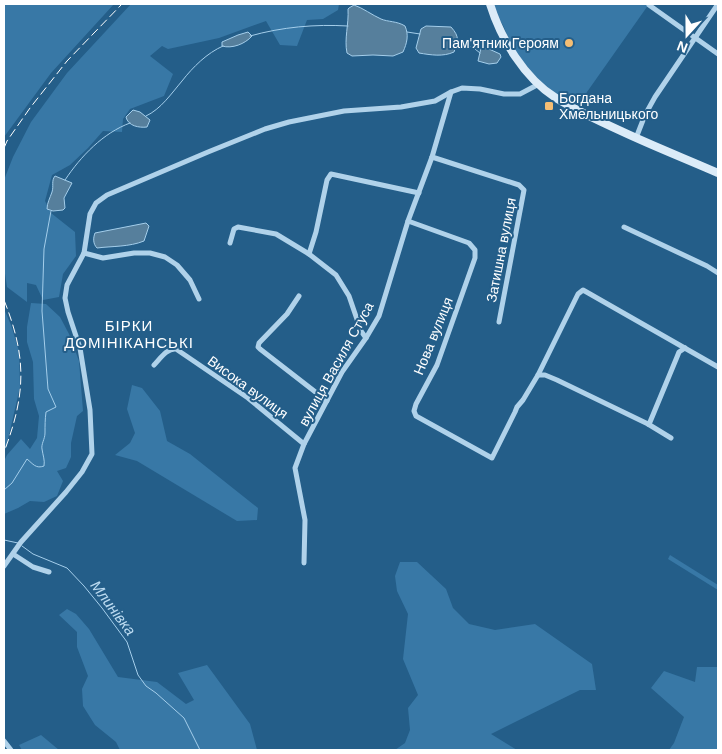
<svg xmlns="http://www.w3.org/2000/svg" width="722" height="754" font-family="Arial,sans-serif">
<rect width="100%" height="100%" fill="#245e89"/>
<g fill="#3878a6">
<polygon points="4,4 114,4 51,73 4,137"/>
<polygon points="131,4 339,4 338,10 323,19 307,20 297,46 280,45 266,21 219,38 168,49 162,46 150,56 173,74 164,96 130,109 123,119 122,132 103,131 88,148 70,165 52,175 45,201 51,213 75,232 76,256 63,274 59,297 43,300 36,285 27,283 27,302 7,287 4,267 4,180 13,157 31,122 67,73"/>
<polygon points="493,4 649,4 575,109 555,97 516,57 503,25 497,16"/>
<polygon points="31,303 46,304 60,317 69,334 79,361 83,411 77,416 71,443 71,457 66,468 57,471 63,481 57,496 44,502 30,501 18,508 4,514 4,461 7,455 21,439 30,449 37,438 39,416 34,399 33,362 27,342 27,327"/>
<polygon points="4,309 11,325 19,351 20,387 6,448 4,450"/>
<polygon points="132,385 142,388 160,411 167,441 190,454 258,508 257,520 237,521 137,461 115,455 130,443 135,433 127,409"/>
<polygon points="670,555 718,585 718,590 668,559"/>
<polygon points="400,562 417,562 446,589 453,608 469,624 495,630 535,624 592,664 596,690 580,690 491,734 517,750 395,750 405,743 410,730 408,708 418,695 403,659 408,614 397,591 395,576"/>
<polygon points="67,609 76,614 89,629 118,677 157,682 186,704 194,700 178,673 207,665 250,724 257,750 120,750 116,742 95,725 83,706 82,689 88,676 77,647 77,632 59,615"/>
<polygon points="697,667 718,667 718,750 669,750 674,743 684,717 651,688 664,671 695,682"/>
<polygon points="41,735 59,750 22,750 19,745"/>
</g>
<g fill="#567f9c" stroke="#a4ceeb">
<path d="M 354,5 C 363,8 372,15 381,19 C 388,22 397,21 405,26 C 409,35 407,43 403,52 L 393,56 L 373,55 L 352,56 L 347,53 C 344,39 349,24 348,9 L 349,8 Z"/>
<path d="M 426,26 L 451,27 C 460,37 458,41 454,52 C 443,57 431,55 419,53 L 416,48 L 421,29 Z"/>
<path d="M 248,32 L 252,36 C 245,44 232,49 222,46 L 222,42 L 238,35 Z"/>
<polygon points="481,48 489,49 500,54 501,57 497,63 489,64 478,61"/>
<path d="M 133,110 L 140,112 L 150,120 L 147,127 C 139,128 128,126 126,117 Z"/>
<path d="M 55,176 L 72,183 L 64,198 L 65,208 L 63,210 L 53,211 L 47,209 C 47,203 50,198 52,192 C 54,186 51,181 55,176 Z"/>
<path d="M 146,223 L 149,226 L 144,241 C 129,247 113,246 97,248 C 93,244 93,238 95,233 Z"/>
</g>
<g fill="none" stroke-linecap="round" stroke-linejoin="round">
<g stroke="#a4ceeb" stroke-width="1">
<polyline points="407,32 420,34"/>
<path d="M 250,36 C 282,27 315,24 348,26"/>
<polyline points="458,42 471,47"/>
<polyline points="475,49 480,53"/>
<path d="M 146,116 C 161,109 171,94 182,81 C 193,67 207,53 223,46"/>
<path d="M 65,180 C 81,156 103,133 130,123"/>
<path d="M 4,490 L 12,483 L 27,459 C 33,464 36,469 44,466 C 45,460 43,456 42,449 C 41,444 45,439 45,433 C 45,426 45,419 46,412 L 56,407 L 48,389 L 42,311 L 44,249 L 51,211"/>
<polyline points="4,540 18,543"/>
<polyline points="22,546 33,554 67,568 84,586 102,608 127,642 138,675 146,686 156,693 184,718 200,750"/>
</g>
<g stroke="#b0d2ea" stroke-width="5">
<polyline points="649,5 718,54"/>
<polyline points="636,138 645,115 655,97 718,4"/>
<polyline points="432,157 519,185 524,190 499,322"/>
<polyline points="408,221 469,243 475,250 475,258 437,365 416,404 414,411 416,416 492,458 515,412 517,407 523,400 538,375 578,294 583,290 718,367"/>
<polyline points="624,227 707,266 718,273"/>
<polyline points="230,243 234,229 238,227 276,234 309,254 336,275 349,296 361,331 366,338"/>
<polyline points="84,253 103,258 134,253 150,253 165,257 177,265 190,280 199,299"/>
<polyline points="309,254 316,232 327,180 331,174 419,193"/>
<polyline points="299,296 287,314 259,343 258,347 260,349 327,401"/>
<path d="M 154,365 C 160,359 167,348 176,349 L 248,398 L 304,444"/>
<polyline points="538,375 545,375 557,380 648,424 671,438"/>
<polyline points="648,424 650,422 677,357 679,352 685,348"/>
<polyline points="13,554 33,567 49,572"/>
<polyline points="304,563 305,520 295,468 304,444 342,372 366,338 379,316 408,221 432,157 451,92"/>
<polyline points="4,566 21,542 66,492 82,472 92,454 90,410 80,348 68,312 65,298 67,285 84,253 90,214 96,203 107,195 208,152 265,129 289,122 344,111 401,107 435,101 451,92 462,88 480,89 504,94 520,94 539,84"/>
<polyline points="4,741 11,750"/>
</g>
<path stroke="#dbebf8" stroke-width="8" d="M 490,4 C 501,39 524,78 556,98 C 577,111 599,121 621,131 C 653,146 686,159 718,173"/>
<g stroke="#fff" stroke-width="1" stroke-dasharray="9 4" stroke-linecap="butt">
<polyline points="4,148 7,141 30,108 67,61 122,4"/>
<path d="M 4,300 C 27,358 26,394 4,452"/>
</g>
</g>
<g fill="#f5be74" stroke="#245e89" stroke-width="2">
<circle cx="569" cy="43" r="5"/>
<rect x="544" y="101" width="10" height="10" rx="2.5"/>
</g>
<g text-anchor="middle" stroke-width="4" stroke-linejoin="round" paint-order="stroke">
<g font-size="14" fill="#fff" stroke="#245e89" text-anchor="end">
<text x="559" y="48">Пам'ятник Героям</text>
<text x="559" y="103" text-anchor="start">Богдана<tspan x="559" dy="16">Хмельницького</tspan></text>
</g>
<g font-size="14" fill="#fff" stroke="#245e89">
<text transform="translate(501 250) rotate(-79)" y="5">Затишна вулиця</text>
<text transform="translate(433 336) rotate(-68)" y="5">Нова вулиця</text>
<text transform="translate(336 364) rotate(-61)" y="5">вулиця Василя Стуса</text>
<text transform="translate(248 387) rotate(36)" y="5">Висока вулиця</text>
</g>
<g font-size="15" letter-spacing="1" fill="#fff" stroke="#245e89">
<text x="129" y="331">БІРКИ<tspan x="129" dy="17">ДОМІНІКАНСЬКІ</tspan></text>
</g>
<g font-size="15" font-style="italic" fill="#bcdbf1" stroke="#245e89">
<text transform="translate(113 608) rotate(53)" y="5">Млинівка</text>
</g>
</g>
<rect width="722" height="754" fill="none" stroke="#ffffff" stroke-width="10"/>
<g transform="translate(687 35) rotate(201)" stroke="#245e89" stroke-width="4" paint-order="stroke">
<path d="M0-4L9 19L0 12L-9 19Z" fill="#ffffff"/>
<text y="-8" font-size="14" font-weight="bold" text-anchor="middle" fill="#ffffff">N</text>
</g>
</svg>
